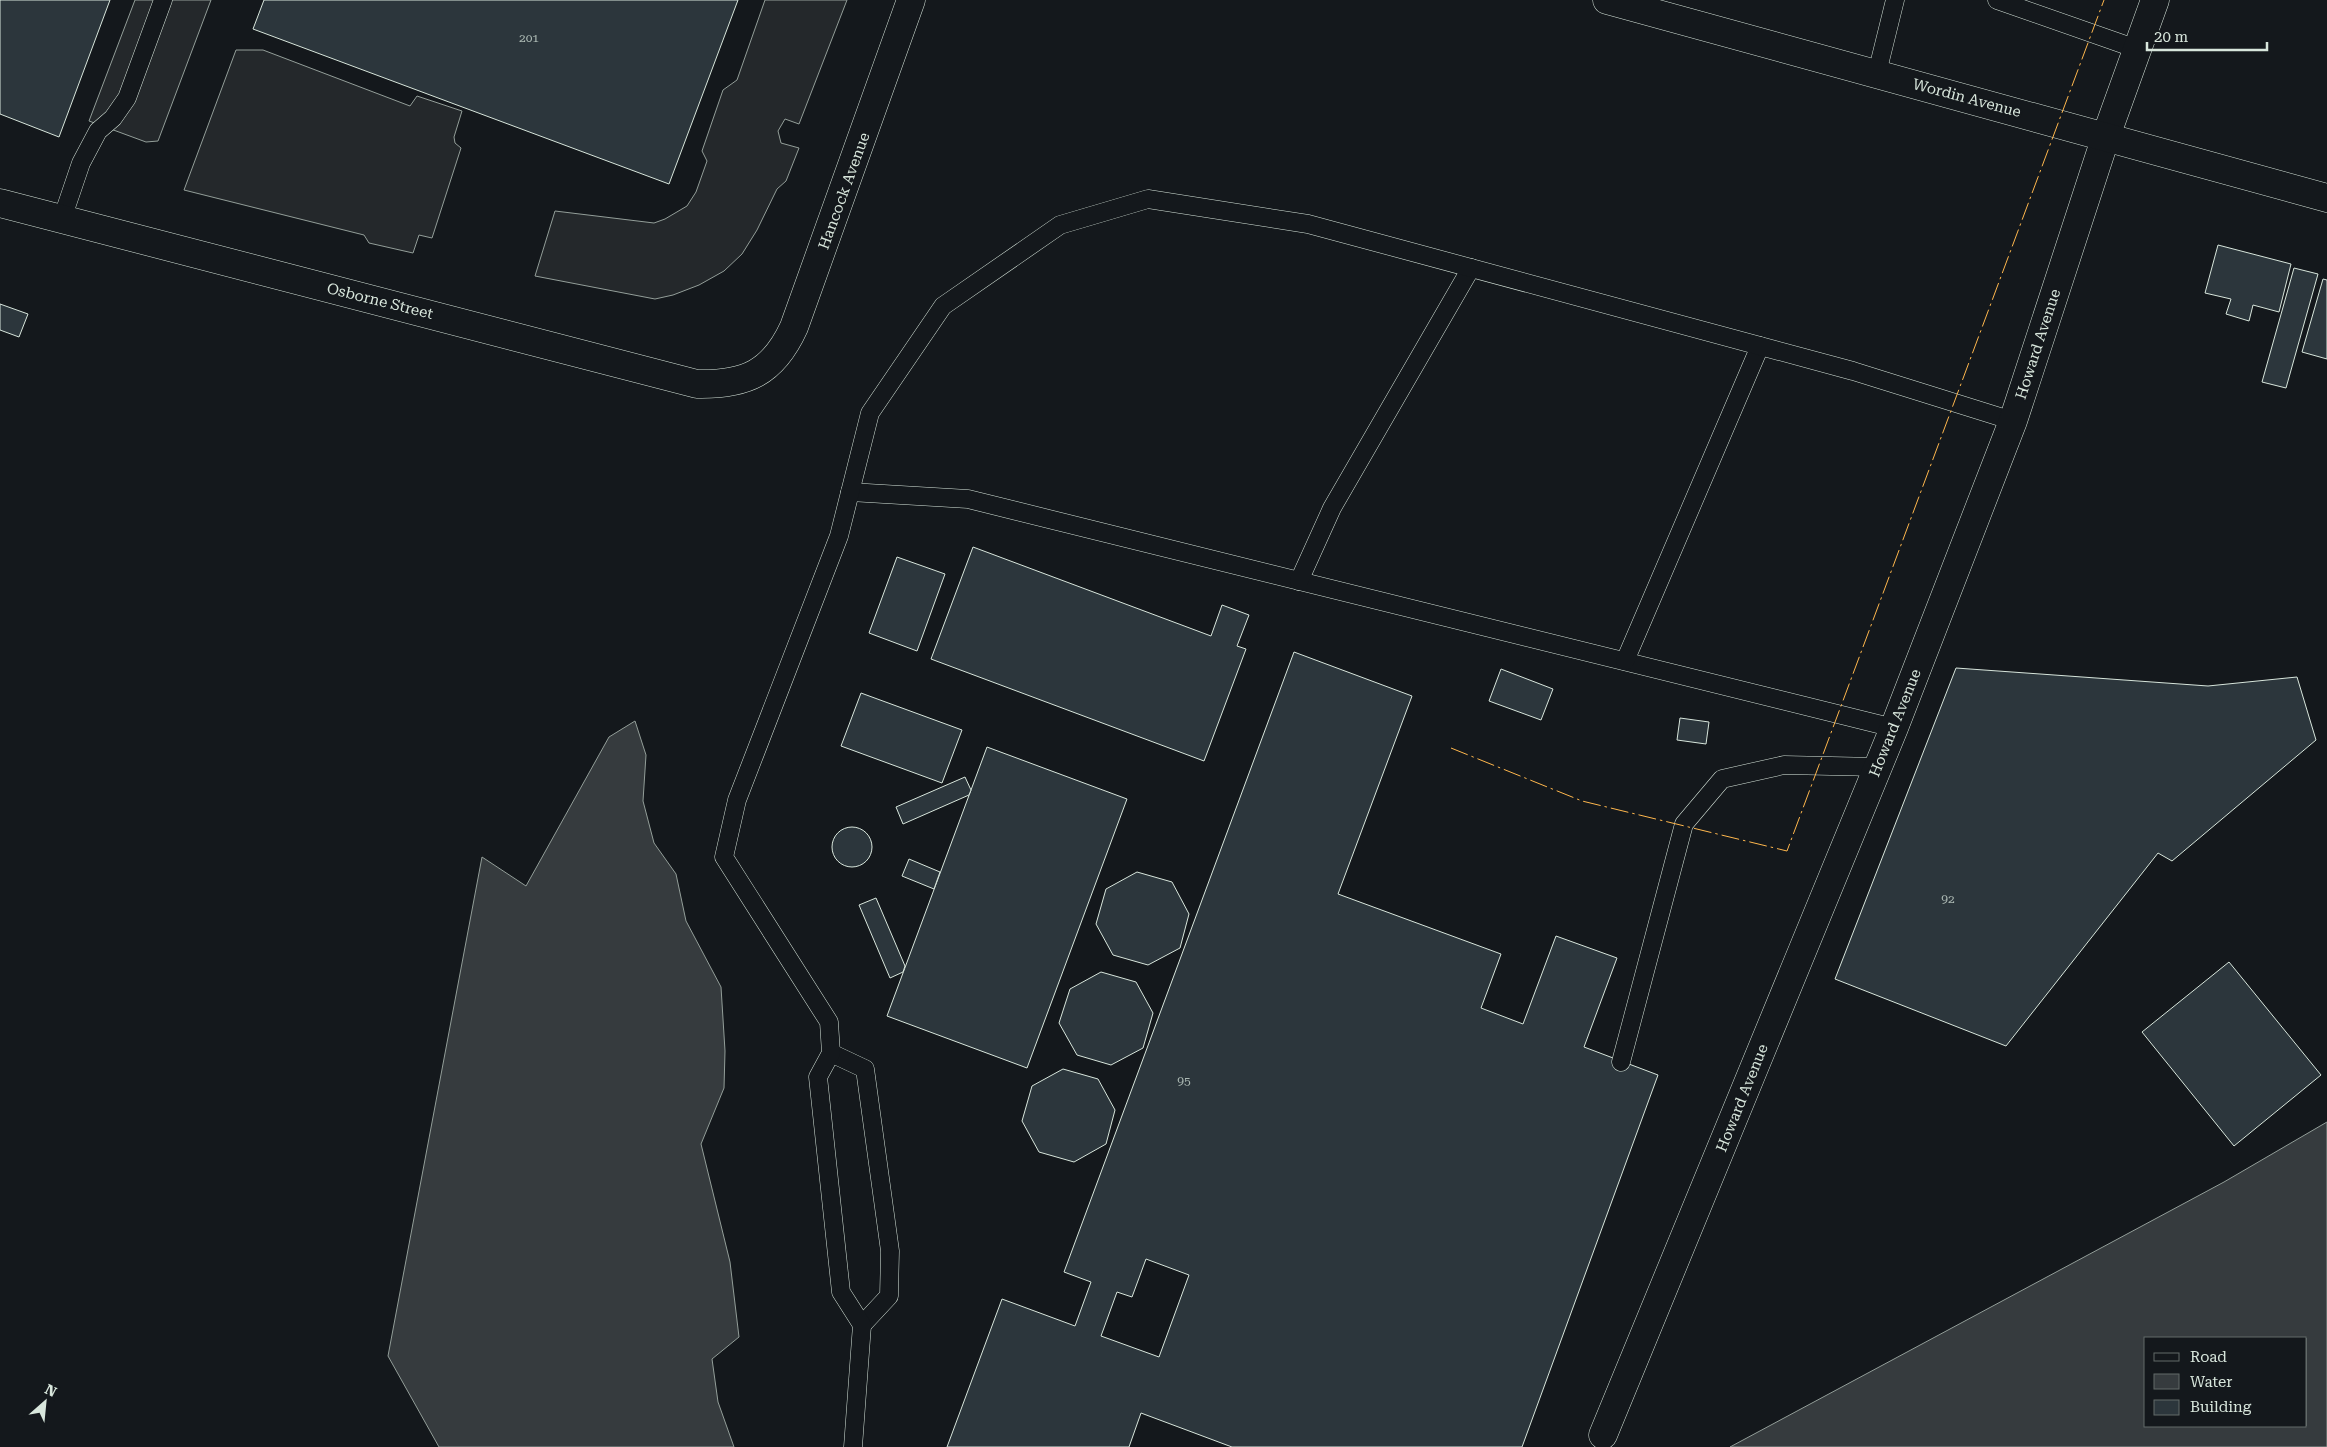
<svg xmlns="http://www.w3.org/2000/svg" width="2327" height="1447" font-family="'Roboto Serif',serif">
<rect width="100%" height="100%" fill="#14181c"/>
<g fill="#24282b" stroke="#939e99">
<polygon points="135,0 211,0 158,141 146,142 89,121"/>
<polygon points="765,0 847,0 799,124 785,119 778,131 781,143 799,148 786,181 777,189 757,230 742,254 724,271 699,285 673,295 655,299 535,276 555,211 654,223 665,219 687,206 696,192 707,161 702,151 723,90 737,80"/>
<polygon points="236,50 263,50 410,106 417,96 462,111 454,137 455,143 461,148 432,238 419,235 413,253 369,243 364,235 184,190"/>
</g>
<g fill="#363b3e" stroke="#939e99" fill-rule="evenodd">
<polygon points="635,721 646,755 643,801 654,843 676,874 686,921 721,987 725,1051 724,1088 701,1144 730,1262 739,1337 712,1359 718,1402 734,1447 439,1447 388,1356 482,857 526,886 609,737"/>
<path d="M 2327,1122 L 2327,1447 L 1730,1447 L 2224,1182 ZM 2306,1338 L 2306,1426 L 2146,1426 L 2146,1338 Z"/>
</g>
<g fill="#2c363c" stroke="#d8e6dc" fill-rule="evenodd">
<polygon points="0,0 110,0 59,137 0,114"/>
<polygon points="264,0 738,0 669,184 253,29"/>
<polygon points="2218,245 2291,264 2279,312 2253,305 2249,321 2226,314 2231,299 2205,293"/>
<polygon points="2294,268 2318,274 2286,388 2262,382"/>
<polygon points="2323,279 2327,280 2327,359 2302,352"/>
<polygon points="0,304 28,314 19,337 0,330"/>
<polygon points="973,547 1211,636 1222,605 1249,615 1237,646 1246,649 1204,761 931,659"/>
<polygon points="897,557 945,574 917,651 869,633"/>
<path d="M 1294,652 L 1412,696 L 1338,894 L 1501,954 L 1481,1008 L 1523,1024 L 1556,936 L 1617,958 L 1584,1047 L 1658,1075 L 1522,1447 L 1232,1447 L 1141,1413 L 1129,1447 L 947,1447 L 1002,1299 L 1075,1326 L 1091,1282 L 1064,1272 ZM 1146,1259 L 1189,1275 L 1159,1357 L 1101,1336 L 1117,1292 L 1132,1297 Z"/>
<polygon points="1956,668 2208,686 2297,677 2316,740 2172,861 2158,853 2006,1046 1835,979"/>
<polygon points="1501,669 1553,689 1541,720 1489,701"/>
<polygon points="861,693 962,730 942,783 841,746"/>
<polygon points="1680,718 1709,722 1706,744 1677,740"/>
<polygon points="987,747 1127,799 1027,1068 887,1016"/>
<polygon points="965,777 971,790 969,795 903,824 896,807"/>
<circle cx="852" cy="847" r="20"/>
<polygon points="909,859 940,872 934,889 902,876"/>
<polygon points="1137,872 1172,882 1189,914 1180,948 1148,965 1113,955 1096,924 1106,889"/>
<polygon points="876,898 905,966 903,972 890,978 859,905"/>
<polygon points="2229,962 2321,1075 2234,1146 2142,1032"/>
<polygon points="1101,972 1136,982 1153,1013 1143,1048 1111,1065 1077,1055 1059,1023 1070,989"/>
<polygon points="1063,1069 1098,1079 1115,1110 1106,1144 1074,1162 1039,1152 1022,1121 1032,1086"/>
</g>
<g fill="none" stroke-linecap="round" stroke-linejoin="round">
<g stroke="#d8e6dc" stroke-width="19">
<g id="service">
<polyline points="1997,0 2137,49"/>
<polyline points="1877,73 1895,0"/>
<polyline points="62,219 81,163 98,131 113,118 127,98 163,0"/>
<polyline points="850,492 968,499 1894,728"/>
<polyline points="1299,581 1332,508 1471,268"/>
<polyline points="1625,661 1760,346"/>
<polyline points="831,1053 865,1069 890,1251 889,1296 862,1325"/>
<polyline points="1621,1062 1684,824 1722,779 1784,765 1878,767"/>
<polyline points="853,1447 862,1325 841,1292 818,1077 831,1053 829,1022 724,857 737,800 839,536 870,413 943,306 1060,225 1148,199 1308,224 1853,371 2013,421"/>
</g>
</g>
<g stroke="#d8e6dc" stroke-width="29">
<polyline id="minor" points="1603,1435 1894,728 2013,421 2106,136 2155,0"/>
</g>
<g stroke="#d8e6dc" stroke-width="29">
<g id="tertiary">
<polyline points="1607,0 2327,198"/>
<path d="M 0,203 L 697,384 C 746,385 773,373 794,327 L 911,0"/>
</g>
</g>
<use href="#service" stroke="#14181c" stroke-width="18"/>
<use href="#minor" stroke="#14181c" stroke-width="28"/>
<use href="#tertiary" stroke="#14181c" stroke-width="28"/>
<polyline stroke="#ffb74d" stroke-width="1" stroke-dasharray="18 4 2.5 4" stroke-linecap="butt" points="1451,748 1582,801 1787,851 2104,0"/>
</g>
<g text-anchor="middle" stroke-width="4" stroke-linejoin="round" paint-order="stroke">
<g font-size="12" fill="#adbab4">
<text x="529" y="42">201</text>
<text x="1948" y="903">92</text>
<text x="1184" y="1085">95</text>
</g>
<g font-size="15" fill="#d8e6dc" stroke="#14181c">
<text transform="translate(1967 98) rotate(15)" y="5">Wordin Avenue</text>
<text transform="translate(844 191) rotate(-70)" y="5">Hancock Avenue</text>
<text transform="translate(380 301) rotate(14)" y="5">Osborne Street</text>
<text transform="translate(2038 344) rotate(-72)" y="5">Howard Avenue</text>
<text transform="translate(1895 723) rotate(-68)" y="5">Howard Avenue</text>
<text transform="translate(1742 1098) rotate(-68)" y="5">Howard Avenue</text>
</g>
</g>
<rect x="2144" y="1337" width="162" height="90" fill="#14181c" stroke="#626a69"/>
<rect x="2154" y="1353" width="25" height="8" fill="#14181c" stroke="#626a69"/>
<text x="2190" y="1362" font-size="15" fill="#d8e6dc">Road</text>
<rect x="2154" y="1374" width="25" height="15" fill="#363b3e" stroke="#626a69"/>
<text x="2190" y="1387" font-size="15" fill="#d8e6dc">Water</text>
<rect x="2154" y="1400" width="25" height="15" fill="#2c363c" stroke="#626a69"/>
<text x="2190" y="1412" font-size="15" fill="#d8e6dc">Building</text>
<g transform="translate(45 1402) rotate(27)" stroke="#14181c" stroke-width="4" paint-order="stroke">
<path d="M0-4L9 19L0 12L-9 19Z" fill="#d8e6dc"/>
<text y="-8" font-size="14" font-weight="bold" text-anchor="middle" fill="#d8e6dc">N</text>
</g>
<path d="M2147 42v8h120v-8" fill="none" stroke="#d8e6dc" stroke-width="2.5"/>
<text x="2154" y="42" font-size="15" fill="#d8e6dc" stroke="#14181c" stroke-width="4" paint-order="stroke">20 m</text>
</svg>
